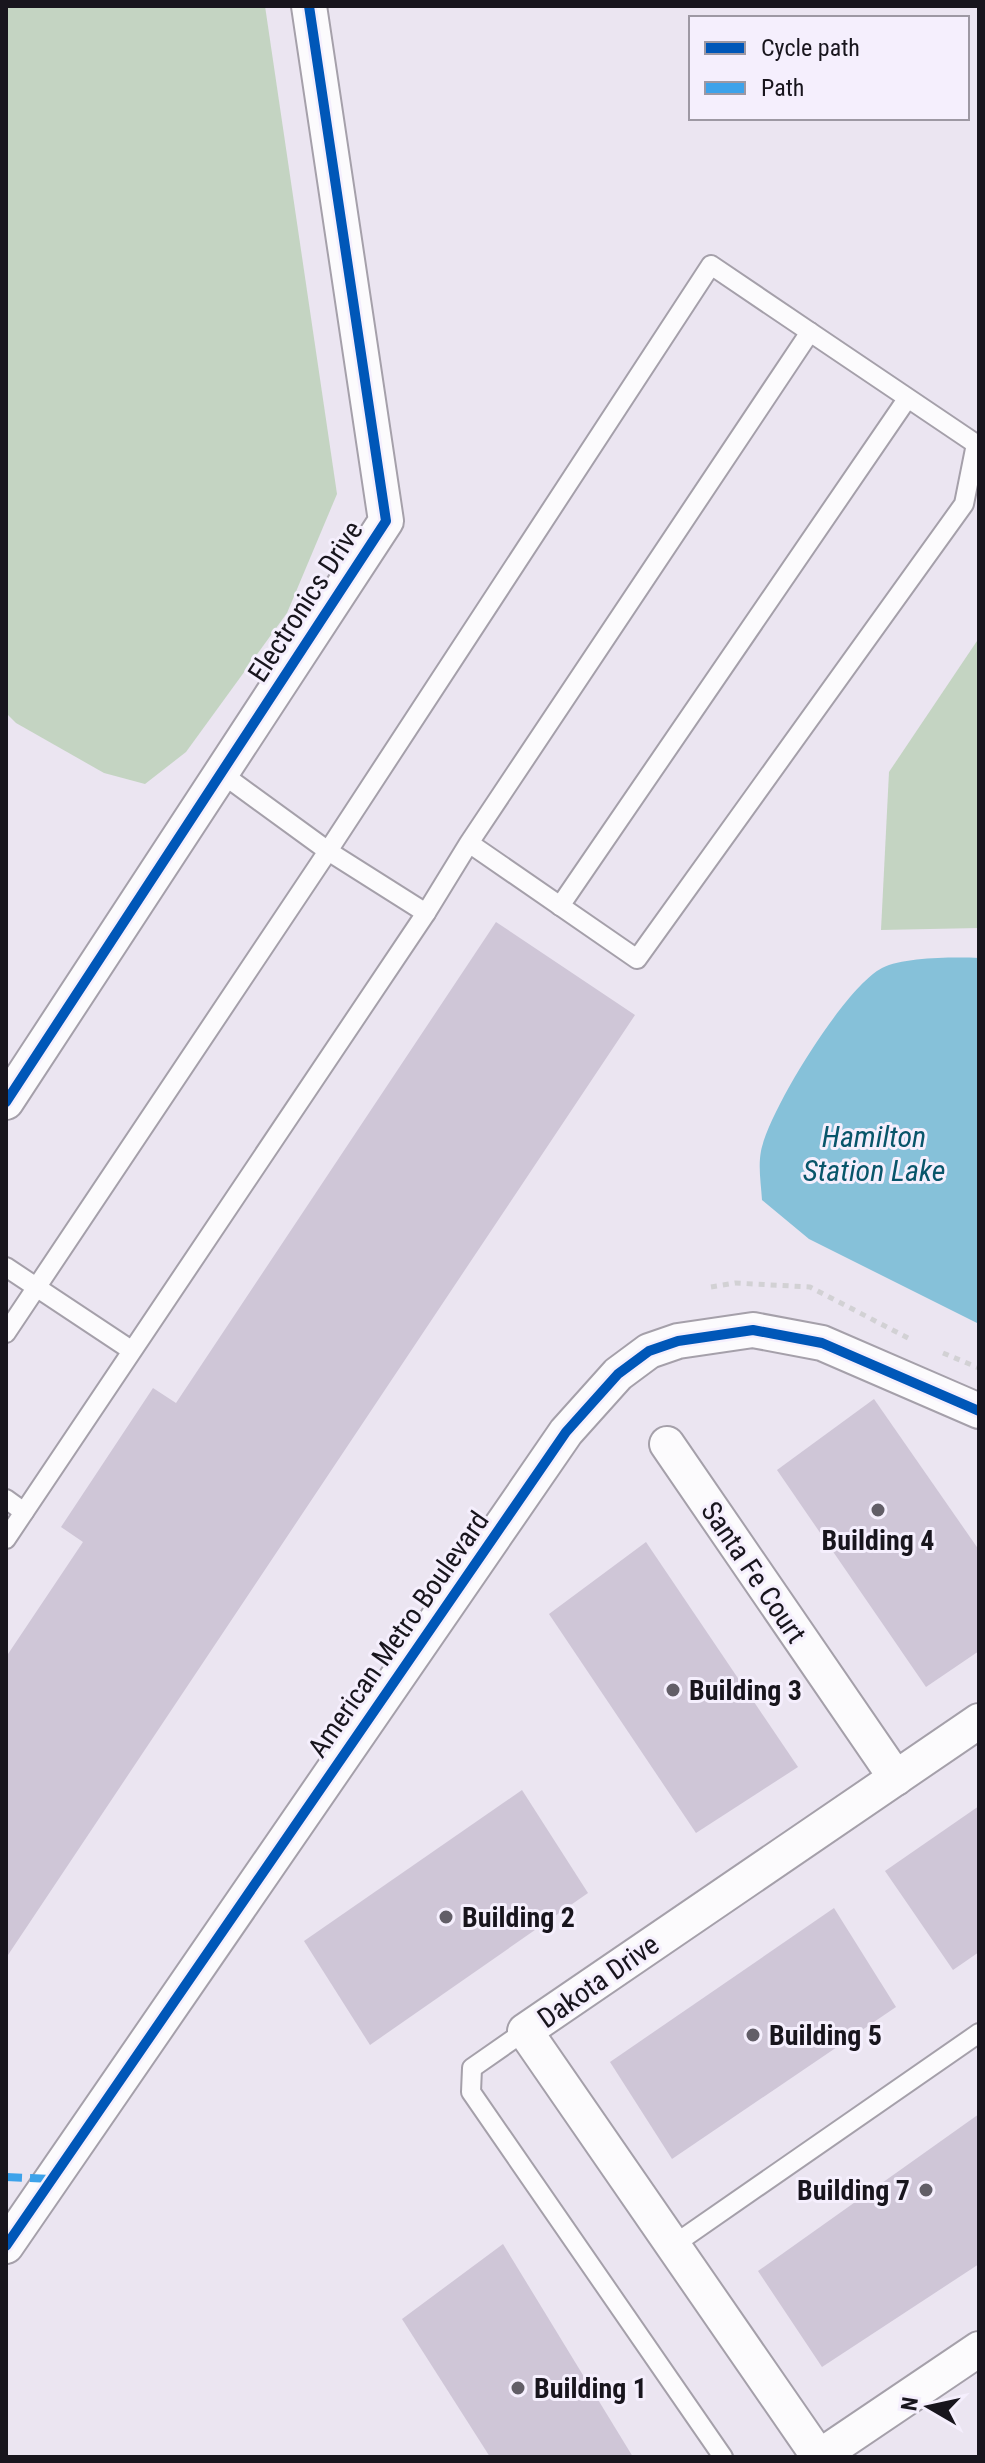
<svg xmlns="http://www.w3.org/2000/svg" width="985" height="2463" font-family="'Roboto Condensed',sans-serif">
<rect width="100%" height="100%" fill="#ebe5f1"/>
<g fill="#c4d4c2">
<polygon points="6,6 265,6 337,494 287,613 186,752 145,784 104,773 16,723 6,713"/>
<polygon points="979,638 979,928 881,930 889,772"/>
</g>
<path fill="#86c1d9" d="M 979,958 L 979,1324 L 809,1239 L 762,1200 C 761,1183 758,1167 761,1151 C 769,1110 845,987 882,968 C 904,957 954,957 979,958 Z"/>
<g fill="#cfc6d7">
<polygon points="496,922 635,1015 6,1958 6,1657 83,1542 61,1527 153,1388 176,1403"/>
<polygon points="874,1399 979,1550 979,1651 926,1687 777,1470"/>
<polygon points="646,1542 798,1767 696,1833 549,1614"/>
<polygon points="522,1790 588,1893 370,2045 304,1941"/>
<polygon points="979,1806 979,1952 953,1970 885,1871"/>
<polygon points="834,1908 896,2007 672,2159 610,2062"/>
<polygon points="979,2114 979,2264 822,2367 758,2271"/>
<polygon points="503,2244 633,2457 490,2457 402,2319"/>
</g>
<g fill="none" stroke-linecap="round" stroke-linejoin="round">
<g stroke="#a5a0aa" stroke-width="22">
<g id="lane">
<polyline points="221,773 328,851 426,913 469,843 810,332 976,444 964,504 637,959 469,843"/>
<polyline points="560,906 907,399"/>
<polyline points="6,1267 131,1350"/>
<polyline points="6,1333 328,851 711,265 810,332"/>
<polyline points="6,1499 24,1512"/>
<polyline points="6,1539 426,913"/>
<polyline points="525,2031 472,2068 471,2092 723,2457"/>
<polyline points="672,2246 979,2033"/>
</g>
</g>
<g stroke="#a5a0aa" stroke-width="38">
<g id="street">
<polyline points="6,1102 386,521 309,6"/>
<polyline points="667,1444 896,1778"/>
<polyline points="6,2246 566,1432 618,1374 649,1351 678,1341 753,1330 822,1343 979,1411"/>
<polyline points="819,2457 525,2031 979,1721"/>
<polyline points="819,2457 979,2349"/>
</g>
</g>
<g stroke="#d2d1d4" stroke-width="5" stroke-dasharray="6 6" stroke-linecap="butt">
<polyline points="711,1287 735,1283 810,1287 908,1338"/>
<polyline points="943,1353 979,1368"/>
</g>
<use href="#lane" stroke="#fcfbfd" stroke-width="18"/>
<use href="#street" stroke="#fcfbfd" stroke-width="34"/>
<polyline stroke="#3da2ea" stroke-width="8" stroke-dasharray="16 8" stroke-linecap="butt" points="6,2177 52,2179"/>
<g stroke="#f5effd" stroke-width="15">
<g id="cycleway">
<polyline points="6,1102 386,521 309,6"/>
<polyline points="6,2246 566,1432 618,1374 649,1351 678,1341 753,1330 822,1343 979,1411"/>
</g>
</g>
<use href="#cycleway" stroke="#0057b8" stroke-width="10"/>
</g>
<g fill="#625e67" stroke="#f5effd" stroke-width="3">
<circle cx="878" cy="1510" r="8"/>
<circle cx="673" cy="1690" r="8"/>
<circle cx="446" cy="1917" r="8"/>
<circle cx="753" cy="2035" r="8"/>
<circle cx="926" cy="2190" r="8"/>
<circle cx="518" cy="2388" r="8"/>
</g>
<g text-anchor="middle" stroke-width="6" stroke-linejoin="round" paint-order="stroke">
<g font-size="28" fill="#18151d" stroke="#f5effd">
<text transform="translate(305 601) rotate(-57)" y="10">Electronics Drive</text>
<text transform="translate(754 1572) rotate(56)" y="10">Santa Fe Court</text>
<text transform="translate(398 1634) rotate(-55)" y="10">American Metro Boulevard</text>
<text transform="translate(598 1981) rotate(-35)" y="10">Dakota Drive</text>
</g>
<g font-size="28" font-weight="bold" fill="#18151d" stroke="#f5effd" text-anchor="start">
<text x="878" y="1550" text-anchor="middle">Building 4</text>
<text x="689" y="1700">Building 3</text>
<text x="462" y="1927">Building 2</text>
<text x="769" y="2045">Building 5</text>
<text x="910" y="2200" text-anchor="end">Building 7</text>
<text x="534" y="2398">Building 1</text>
</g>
<g font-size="30" font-style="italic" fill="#08556a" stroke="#f5effd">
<text x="874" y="1147">Hamilton<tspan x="874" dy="34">Station Lake</tspan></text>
</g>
</g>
<rect width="985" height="2463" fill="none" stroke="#18151d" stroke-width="16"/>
<rect x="689" y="16" width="280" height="104" fill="#f5effd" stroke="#9d98a3" stroke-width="2"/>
<rect x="705" y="42" width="40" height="12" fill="#0057b8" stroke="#9d98a3" stroke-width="2"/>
<text x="761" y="56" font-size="24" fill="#18151d">Cycle path</text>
<rect x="705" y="82" width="40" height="12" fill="#3da2ea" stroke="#9d98a3" stroke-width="2"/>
<text x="761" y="96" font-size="24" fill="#18151d">Path</text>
<g transform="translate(929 2407) rotate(279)" stroke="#f5effd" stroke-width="6" paint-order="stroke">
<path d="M0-6L14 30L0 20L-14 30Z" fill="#18151d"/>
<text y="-12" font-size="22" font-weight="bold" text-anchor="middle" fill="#18151d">N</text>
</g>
</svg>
